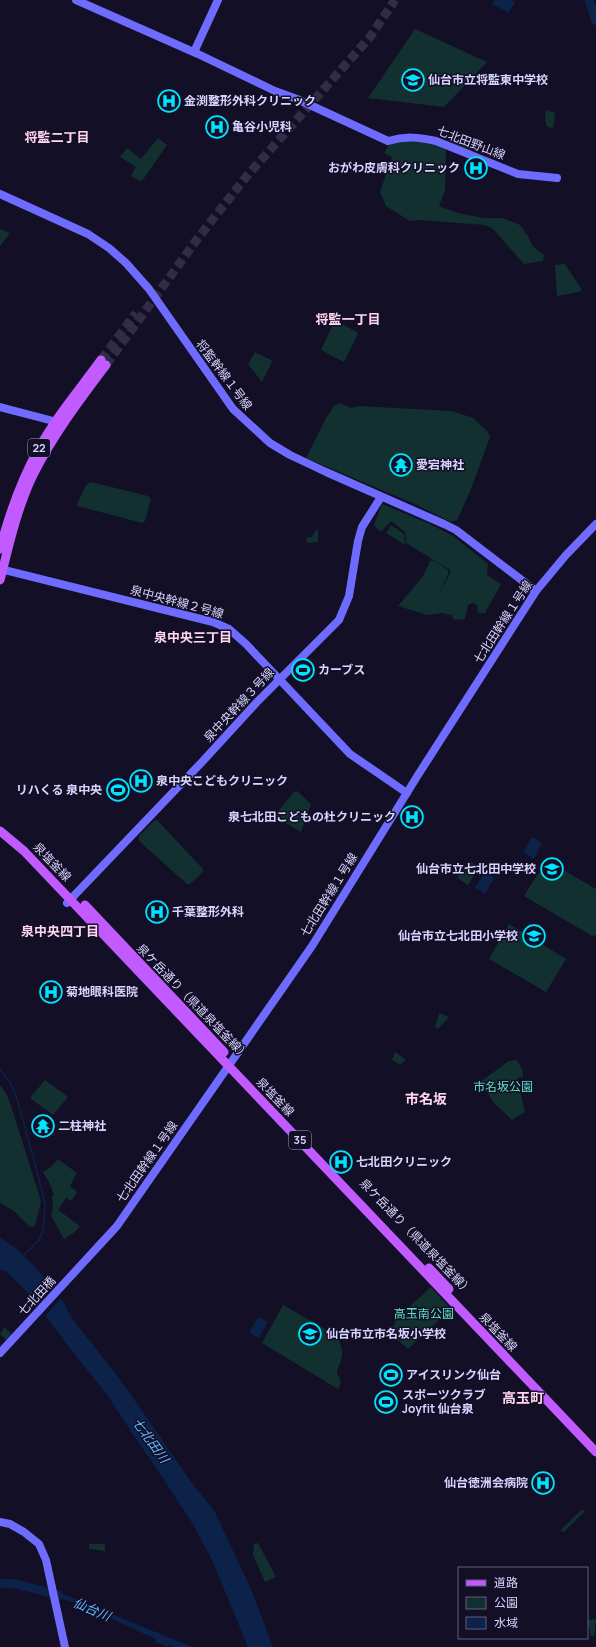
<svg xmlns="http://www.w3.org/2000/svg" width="596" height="1647" font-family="Manrope,'Noto Sans JP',sans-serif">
<rect width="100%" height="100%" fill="#130f26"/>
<g fill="#12302f">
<polygon points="415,29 487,62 444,107 368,98"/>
<polygon points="546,110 555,113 553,128 547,127 545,120"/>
<polygon points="456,137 474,145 471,152 452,143"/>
<polygon points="158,138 167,145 142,181 140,181 131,176 136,167 120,157 127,148 141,159"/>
<polygon points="421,140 446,147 445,190 439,206 458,213 484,218 502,218 520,225 528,236 533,247 544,255 543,261 524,264 493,229 485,225 420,220 410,221 386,206 380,192 392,157 384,153 389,144 402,141"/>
<polygon points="0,229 10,233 0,246"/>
<polygon points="565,264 582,290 579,292 557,296 555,265"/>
<polygon points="336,321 357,332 358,334 344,362 321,350 334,322"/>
<polygon points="255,352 271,360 272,362 262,382 248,364"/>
<polygon points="340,403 351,408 358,406 452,411 473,418 488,432 490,437 471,489 457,520 451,522 417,505 306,458 326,418 335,405"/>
<polygon points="91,482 148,496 151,499 145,521 142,523 78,506 77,504 86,485"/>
<polygon points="382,504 430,524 453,536 488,564 487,575 501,584 485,613 478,613 477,605 473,603 468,605 465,619 454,620 451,614 450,615 442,613 427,615 398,606 423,576 430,561 435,561 448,570 448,575 439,593 449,576 450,570 406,543 405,532 391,521 381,532 374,525"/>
<polygon points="391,525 404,534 405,545 386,533"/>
<polygon points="316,530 318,530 318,542 308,543 306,540 307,537 311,538"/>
<polygon points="297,791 311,804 301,832 274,816 294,792"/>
<polygon points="157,820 203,869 203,872 190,884 187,884 139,841 139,836 154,821"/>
<polygon points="469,861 479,867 468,885 457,878"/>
<polygon points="551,863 596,889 596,935 592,936 524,896 537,875"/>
<polygon points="509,924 566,959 546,992 489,959"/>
<polygon points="439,1013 449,1017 438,1029 435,1027"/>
<polygon points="395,1052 406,1060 400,1065 392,1060"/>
<polygon points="517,1060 523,1071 523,1077 517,1078 525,1112 512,1120 495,1104 480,1082 509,1061"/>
<polygon points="45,1080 68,1097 53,1115 30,1098"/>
<polygon points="0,1085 7,1095 13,1112 41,1201 35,1226 30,1227 14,1211 0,1203"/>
<polygon points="58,1159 77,1173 70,1186 77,1192 71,1201 66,1198 58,1210 80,1226 75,1232 64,1239 51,1216 53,1208 52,1196 54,1195 49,1182 43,1172 52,1166"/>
<polygon points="431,1287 451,1309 408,1349 390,1333 397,1318"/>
<path d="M 283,1305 L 334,1334 C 341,1341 344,1350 341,1360 C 340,1364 337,1368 337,1373 C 338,1376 340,1379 341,1382 L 338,1389 L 262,1343 Z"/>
<polygon points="4,1327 12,1334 6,1340 0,1334"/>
<polygon points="581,1510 584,1510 584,1512 564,1532 561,1531 561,1530"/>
<polygon points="258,1543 276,1577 265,1582 253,1555 254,1544"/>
<polygon points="89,1544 105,1544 105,1551 89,1549"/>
<polygon points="596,1619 594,1636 591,1636 587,1620"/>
</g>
<g fill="#0c2248">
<polygon points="494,0 511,0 515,2 509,13 492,4"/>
<polygon points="532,837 542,843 534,859 523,852"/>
<polygon points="484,873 494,878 485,894 475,888"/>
<polygon points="0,1237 18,1250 37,1269 63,1301 71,1317 122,1382 194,1486 214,1510 251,1589 273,1647 248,1647 212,1560 194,1526 155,1466 132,1433 108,1396 65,1342 31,1296 6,1271 0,1269"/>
<polygon points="258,1317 268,1322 259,1338 249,1333"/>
<path d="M 56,1591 L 192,1647 L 172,1647 L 168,1645 L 167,1647 L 156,1642 L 156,1639 C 123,1625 91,1607 57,1597 Z"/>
</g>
<polygon fill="#130f26" points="53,1286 62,1297 44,1317 35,1305"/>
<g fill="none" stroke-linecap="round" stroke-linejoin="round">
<polyline stroke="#0c2248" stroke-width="1.5" points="0,1070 10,1082 17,1099 34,1160 45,1204 43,1231 39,1240 23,1256"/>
<g stroke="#0c2248" stroke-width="9">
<polyline points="589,0 596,21"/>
<polyline points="0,1583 16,1584 59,1595"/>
</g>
<g stroke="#312d47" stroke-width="9" stroke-dasharray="9 4.5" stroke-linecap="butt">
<polyline points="101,360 136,313"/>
<polyline points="106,365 198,238 246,177 370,37 395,0"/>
</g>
<g stroke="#6f6bff" stroke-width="8">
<path d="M 76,0 L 198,54 L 275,91 L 297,99 L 388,141 C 405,136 419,137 436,141 L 518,174 L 557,178"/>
<polyline points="194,52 218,0"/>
<polyline points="0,194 88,234 109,248 126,263 149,289 233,409 270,443 290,455 326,472 444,524 456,530 536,591"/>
<polyline points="0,407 61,423"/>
<polyline points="0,569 213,622 229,629 246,644 350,754 407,793"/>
<polyline points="67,903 202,762 257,702 339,620 349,596 358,541 362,527 381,497"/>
<polyline points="0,1353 117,1226 312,946 418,775 536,591 566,555 596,524"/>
<polyline points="0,1522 10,1524 24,1532 39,1544 46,1560 65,1647"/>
</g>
<g stroke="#c25bff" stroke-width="9">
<path d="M 0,549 C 9,515 21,481 38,450 C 55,418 80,389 101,360"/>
<path d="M 0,580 C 9,545 17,508 33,475 C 53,435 79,401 106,365"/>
<polyline points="0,831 24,851 596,1452"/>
<polyline points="85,905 224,1052"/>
<polyline points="429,1268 449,1289"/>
</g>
</g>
<defs>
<g id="school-ring" transform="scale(1.15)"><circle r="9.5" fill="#130f26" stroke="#00e5ff" stroke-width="1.5"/><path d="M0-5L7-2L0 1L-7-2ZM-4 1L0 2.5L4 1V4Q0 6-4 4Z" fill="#00e5ff"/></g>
<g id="hospital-ring" transform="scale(1.15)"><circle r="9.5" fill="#130f26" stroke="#00e5ff" stroke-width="1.5"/><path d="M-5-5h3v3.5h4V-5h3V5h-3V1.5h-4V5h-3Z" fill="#00e5ff"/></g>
<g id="temple-ring" transform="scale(1.15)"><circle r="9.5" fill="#130f26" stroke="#00e5ff" stroke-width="1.5"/><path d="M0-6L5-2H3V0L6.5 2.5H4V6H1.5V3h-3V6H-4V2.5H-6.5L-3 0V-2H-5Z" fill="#00e5ff"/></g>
<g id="stadium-ring" transform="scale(1.15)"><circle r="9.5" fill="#130f26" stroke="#00e5ff" stroke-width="1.5"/><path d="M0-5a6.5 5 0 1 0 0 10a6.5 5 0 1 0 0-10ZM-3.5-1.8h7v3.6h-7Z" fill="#00e5ff"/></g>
</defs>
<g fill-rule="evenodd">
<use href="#school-ring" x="413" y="80"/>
<use href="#hospital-ring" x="169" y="101"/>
<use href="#hospital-ring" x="217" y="127"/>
<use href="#hospital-ring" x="476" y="168"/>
<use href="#temple-ring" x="401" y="465"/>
<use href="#stadium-ring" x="303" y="670"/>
<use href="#hospital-ring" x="141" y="781"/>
<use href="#stadium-ring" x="118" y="790"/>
<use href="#hospital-ring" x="412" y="817"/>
<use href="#school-ring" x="552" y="869"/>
<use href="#hospital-ring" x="157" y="912"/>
<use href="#school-ring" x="534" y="936"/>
<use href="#hospital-ring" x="51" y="992"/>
<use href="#temple-ring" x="43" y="1126"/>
<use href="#hospital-ring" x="341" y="1162"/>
<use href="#school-ring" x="310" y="1334"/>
<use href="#stadium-ring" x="391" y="1375"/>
<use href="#stadium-ring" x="386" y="1402"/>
<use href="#hospital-ring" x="543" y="1483"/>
</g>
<g text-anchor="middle" stroke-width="3" stroke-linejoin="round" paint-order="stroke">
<g fill="#130f26" stroke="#9e99be" stroke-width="1">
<rect x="28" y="439" width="22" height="18" rx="3"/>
<rect x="289" y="1131" width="22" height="18" rx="3"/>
</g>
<g font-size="11" font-weight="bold" fill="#d9d4ff">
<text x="39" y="452">22</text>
<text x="300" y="1144">35</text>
</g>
<g font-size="12" font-weight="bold" fill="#d9d4ff" stroke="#130f26" text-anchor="start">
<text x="428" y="84">仙台市立将監東中学校</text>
<text x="184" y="105">金渕整形外科クリニック</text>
<text x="232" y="131">亀谷小児科</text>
<text x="460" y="172" text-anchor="end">おがわ皮膚科クリニック</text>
<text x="416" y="469">愛宕神社</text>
<text x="318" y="674">カーブス</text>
<text x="156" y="785">泉中央こどもクリニック</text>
<text x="102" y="794" text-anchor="end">リハくる 泉中央</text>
<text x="396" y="821" text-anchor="end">泉七北田こどもの杜クリニック</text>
<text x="536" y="873" text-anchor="end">仙台市立七北田中学校</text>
<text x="172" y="916">千葉整形外科</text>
<text x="518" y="940" text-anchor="end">仙台市立七北田小学校</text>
<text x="66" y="996">菊地眼科医院</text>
<text x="58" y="1130">二柱神社</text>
<text x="356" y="1166">七北田クリニック</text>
<text x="326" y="1338">仙台市立市名坂小学校</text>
<text x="406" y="1379">アイスリンク仙台</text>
<text x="402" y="1399">スポーツクラブ<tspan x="402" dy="14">Joyfit 仙台泉</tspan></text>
<text x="528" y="1487" text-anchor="end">仙台徳洲会病院</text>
</g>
<g font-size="12" fill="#d9d4ff" stroke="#130f26">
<text transform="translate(471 143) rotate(21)" y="4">七北田野山線</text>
<text transform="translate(224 375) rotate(53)" y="4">将監幹線１号線</text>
<text transform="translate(177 602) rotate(15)" y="4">泉中央幹線２号線</text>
<text transform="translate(503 622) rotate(-57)" y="4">七北田幹線１号線</text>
<text transform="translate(239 705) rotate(-47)" y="4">泉中央幹線３号線</text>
<text transform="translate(52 862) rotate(46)" y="4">泉塩釜線</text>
<text transform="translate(329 895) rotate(-58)" y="4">七北田幹線１号線</text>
<text transform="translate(193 1002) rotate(46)" y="4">泉ケ岳通り（県道泉塩釜線）</text>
<text transform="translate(275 1097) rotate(46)" y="4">泉塩釜線</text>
<text transform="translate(147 1162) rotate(-55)" y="4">七北田幹線１号線</text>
<text transform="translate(416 1237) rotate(46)" y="4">泉ケ岳通り（県道泉塩釜線）</text>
<text transform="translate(37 1296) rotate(-47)" y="4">七北田橋</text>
<text transform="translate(498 1332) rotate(46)" y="4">泉塩釜線</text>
</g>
<g font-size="12" fill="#5fe0c0" stroke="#130f26">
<text x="503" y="1091">市名坂公園</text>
<text x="424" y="1318">高玉南公園</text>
</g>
<g font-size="13" font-weight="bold" fill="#ffd6f0" stroke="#130f26">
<text x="57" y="142">将監二丁目</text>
<text x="348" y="324">将監一丁目</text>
<text x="193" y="642">泉中央三丁目</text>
<text x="60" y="936">泉中央四丁目</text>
</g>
<g font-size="13" font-style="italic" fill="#62b6ff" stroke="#130f26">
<text transform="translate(151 1440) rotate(54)" y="5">七北田川</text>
<text transform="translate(92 1609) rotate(23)" y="5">仙台川</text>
</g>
<g font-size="14" font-weight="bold" fill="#ffd6f0" stroke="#130f26">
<text x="426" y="1104">市名坂</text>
<text x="523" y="1403">高玉町</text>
</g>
</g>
<rect x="458" y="1567" width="130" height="72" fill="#130f26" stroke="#625e7d"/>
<rect x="466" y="1580" width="20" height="6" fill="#c25bff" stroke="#625e7d"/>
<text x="494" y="1587" font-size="12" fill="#d9d4ff">道路</text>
<rect x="466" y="1597" width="20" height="12" fill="#12302f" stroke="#625e7d"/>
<text x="494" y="1607" font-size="12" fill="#d9d4ff">公園</text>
<rect x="466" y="1617" width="20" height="12" fill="#0c2248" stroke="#625e7d"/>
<text x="494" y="1627" font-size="12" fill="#d9d4ff">水域</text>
</svg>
